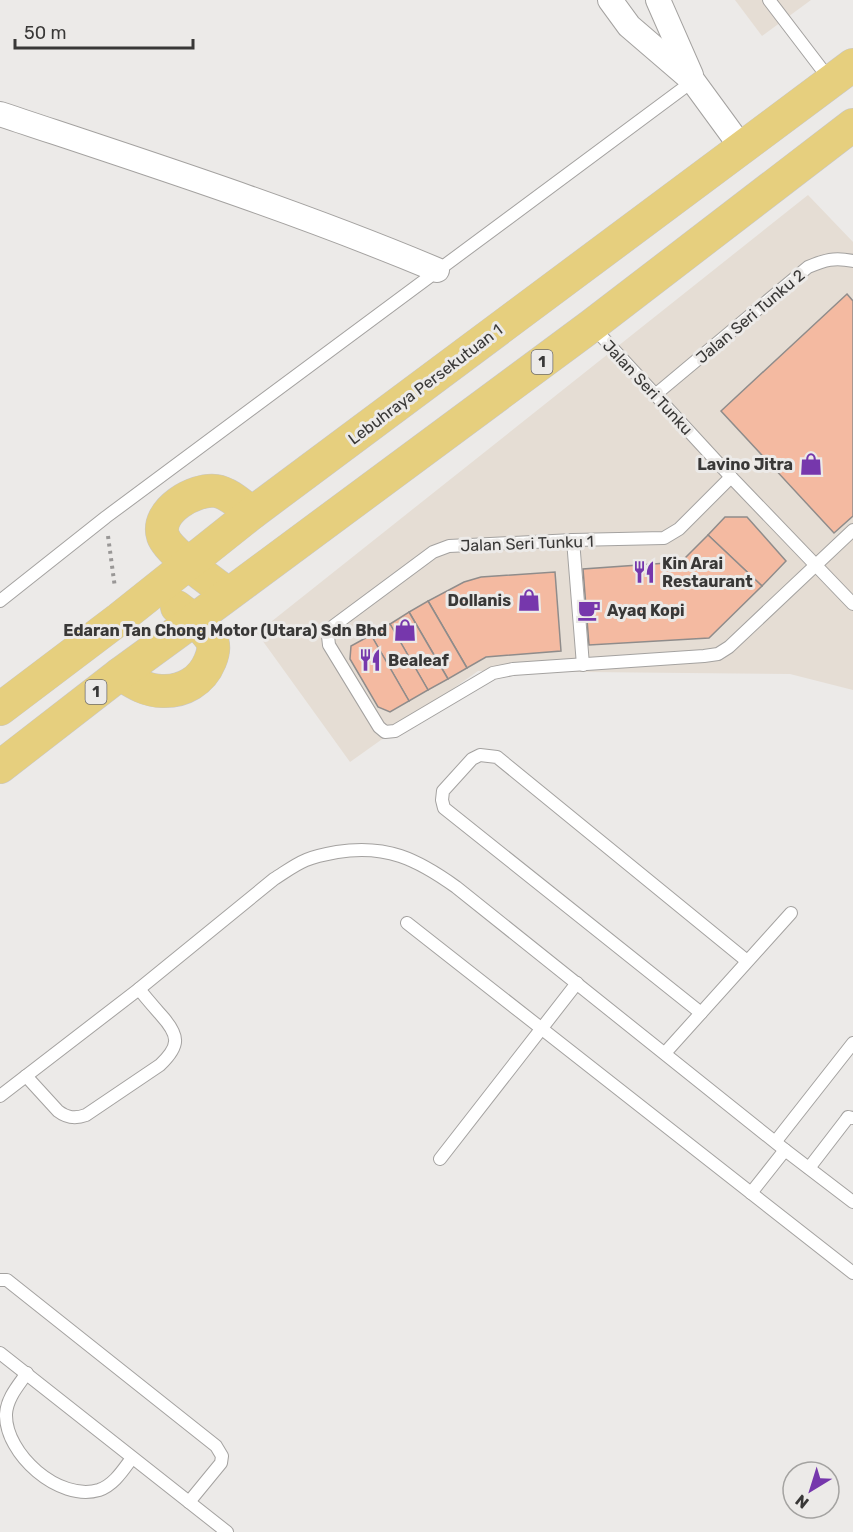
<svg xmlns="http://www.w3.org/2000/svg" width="853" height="1532" font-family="Rubik,sans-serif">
<rect width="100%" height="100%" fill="#eceae8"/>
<g fill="#e5ddd4">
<polygon points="735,0 811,0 762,36"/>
<polygon points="808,195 853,242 853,690 790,674 478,671 350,762 257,633"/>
</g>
<g fill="#f4baa1" stroke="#8f8c8b" stroke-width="1.5">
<polygon points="847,294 853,301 853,516 834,533 721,411"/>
<polygon points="725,517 747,517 786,561 762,586 708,535"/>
<polygon points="708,535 762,586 709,638 589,645 583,569 681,562"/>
<polygon points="555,572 561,651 486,657 467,668 428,601 464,582 481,577"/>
<polygon points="428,601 467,668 448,679 409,612"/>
<polygon points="409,612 448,679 428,690 390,624"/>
<polygon points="390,624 428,690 409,701 371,635"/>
<polygon points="371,635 409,701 390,712 378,707 350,659 351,646"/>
</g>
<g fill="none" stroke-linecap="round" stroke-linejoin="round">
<g stroke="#a4a2a0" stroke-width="14">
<g id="service">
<polyline points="769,0 830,80"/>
<polyline points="593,327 731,477 853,604"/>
<path d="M 655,395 L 808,267 C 825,260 834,257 853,261"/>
<polyline points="731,477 679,529 664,538 573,540 449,546 433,552 332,627 328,636 329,645 379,727 385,732 395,731 493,673 513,669 704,656 718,654 729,647 853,530"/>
<polyline points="573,540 583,665"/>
<polyline points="0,601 106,517 693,81"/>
<polyline points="407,923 853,1273"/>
<polyline points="701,1013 444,808 442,800 443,791 472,759 480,755 497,757 747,961"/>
<polyline points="665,1053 791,913"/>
<path d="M 26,1076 L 58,1111 C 67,1118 75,1119 86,1115 L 160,1065 C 180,1046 180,1036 161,1015 C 154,1007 146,998 139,989"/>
<path d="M 0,1096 L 139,989 L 274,879 C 284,873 294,865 306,860 C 315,856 326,854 337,852 C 386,844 417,859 456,887 L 785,1150 L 853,1202"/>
<polyline points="776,1141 853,1043"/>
<polyline points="440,1159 577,983"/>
<polyline points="809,1168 846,1120 848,1117 853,1118"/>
<polyline points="751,1193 785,1150"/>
<polyline points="0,1280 7,1280 12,1284 216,1446 222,1456 221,1463 189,1502"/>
<polyline points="0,1353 227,1532"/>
<path d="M 27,1373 C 18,1386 7,1398 6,1414 C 5,1454 59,1502 99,1490 C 114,1485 123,1470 132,1458"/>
</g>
</g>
<g stroke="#a4a2a0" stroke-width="26">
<g id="minor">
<polyline points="610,0 629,26 693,81 742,148"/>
<polyline points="658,0 691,75"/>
<path d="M 0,114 C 147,163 294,210 437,270"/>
</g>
</g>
<g stroke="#c8c7c7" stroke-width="34">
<g id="trunk">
<path d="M 228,594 C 213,582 169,553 163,536 C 155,511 195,488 216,491 C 229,493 241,505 252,513"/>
<path d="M 120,674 C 133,682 146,691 162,691 C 183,692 202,681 210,661 C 213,654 215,646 211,639 C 202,626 189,616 177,607"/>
<polyline points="0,709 119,619 252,513 853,65"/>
<polyline points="0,767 120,674 194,620 591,326 853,125"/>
</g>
</g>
<polyline stroke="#999796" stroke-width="4" stroke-dasharray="3 4.5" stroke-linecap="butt" points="108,536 115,588"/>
<use href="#service" stroke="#fff" stroke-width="12"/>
<use href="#minor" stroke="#fff" stroke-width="24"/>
<use href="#trunk" stroke="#e6cf7e" stroke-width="33"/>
</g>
<defs>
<g id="shop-bare" transform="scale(1.8)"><path d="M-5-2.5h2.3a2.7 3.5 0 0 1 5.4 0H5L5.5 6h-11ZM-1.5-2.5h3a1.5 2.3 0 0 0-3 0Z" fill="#7637ac" stroke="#eceae8" stroke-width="2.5" paint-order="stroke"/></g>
<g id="restaurant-bare" transform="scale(1.8)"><path d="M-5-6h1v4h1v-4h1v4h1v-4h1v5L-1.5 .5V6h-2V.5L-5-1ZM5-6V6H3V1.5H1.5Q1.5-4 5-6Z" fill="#7637ac" stroke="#eceae8" stroke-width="2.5" paint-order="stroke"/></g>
<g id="cafe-bare" transform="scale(1.8)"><path d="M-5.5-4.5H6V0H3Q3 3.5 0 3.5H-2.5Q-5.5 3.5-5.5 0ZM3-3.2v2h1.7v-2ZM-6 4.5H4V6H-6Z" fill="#7637ac" stroke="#eceae8" stroke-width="2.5" paint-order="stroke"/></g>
</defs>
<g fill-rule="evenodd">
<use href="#shop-bare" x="811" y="464"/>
<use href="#restaurant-bare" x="644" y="572"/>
<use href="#shop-bare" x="529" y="600"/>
<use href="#cafe-bare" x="589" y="610"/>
<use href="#shop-bare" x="405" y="630"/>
<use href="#restaurant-bare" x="370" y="660"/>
</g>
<g text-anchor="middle" stroke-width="6" stroke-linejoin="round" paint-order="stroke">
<g fill="#eceae8" stroke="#6f6d6c" stroke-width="1.5">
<rect x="531.5" y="350" width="21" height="24" rx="4.5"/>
<rect x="85.5" y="680" width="21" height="24" rx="4.5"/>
</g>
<g font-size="15" font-weight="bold" fill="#393837">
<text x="542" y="367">1</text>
<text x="96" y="697">1</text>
</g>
<g font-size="16" fill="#393837" stroke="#eceae8">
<text transform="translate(750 316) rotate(-40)" y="6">Jalan Seri Tunku 2</text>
<text transform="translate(425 384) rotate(-37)" y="6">Lebuhraya Persekutuan 1</text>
<text transform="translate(648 387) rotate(47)" y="6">Jalan Seri Tunku</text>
<text transform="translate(527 543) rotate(-2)" y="6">Jalan Seri Tunku 1</text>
</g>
<g font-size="16" font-weight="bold" fill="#393837" stroke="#eceae8" text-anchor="end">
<text x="793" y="470">Lavino Jitra</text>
<text x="662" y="569" text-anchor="start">Kin Arai<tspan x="662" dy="18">Restaurant</tspan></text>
<text x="511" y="606">Dollanis</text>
<text x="607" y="616" text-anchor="start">Ayaq Kopi</text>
<text x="387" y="636">Edaran Tan Chong Motor (Utara) Sdn Bhd</text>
<text x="388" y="666" text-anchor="start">Bealeaf</text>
</g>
</g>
<g transform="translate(811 1490) rotate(218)"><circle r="28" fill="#eceae8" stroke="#a4a3a1" stroke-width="1.5"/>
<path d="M0-4.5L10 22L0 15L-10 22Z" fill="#7637ac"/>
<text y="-9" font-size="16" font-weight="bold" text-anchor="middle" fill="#393837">N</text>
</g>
<path d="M15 39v9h178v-9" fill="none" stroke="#393837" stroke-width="3"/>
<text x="24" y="39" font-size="18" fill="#393837" stroke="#eceae8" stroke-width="4.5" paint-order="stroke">50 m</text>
</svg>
